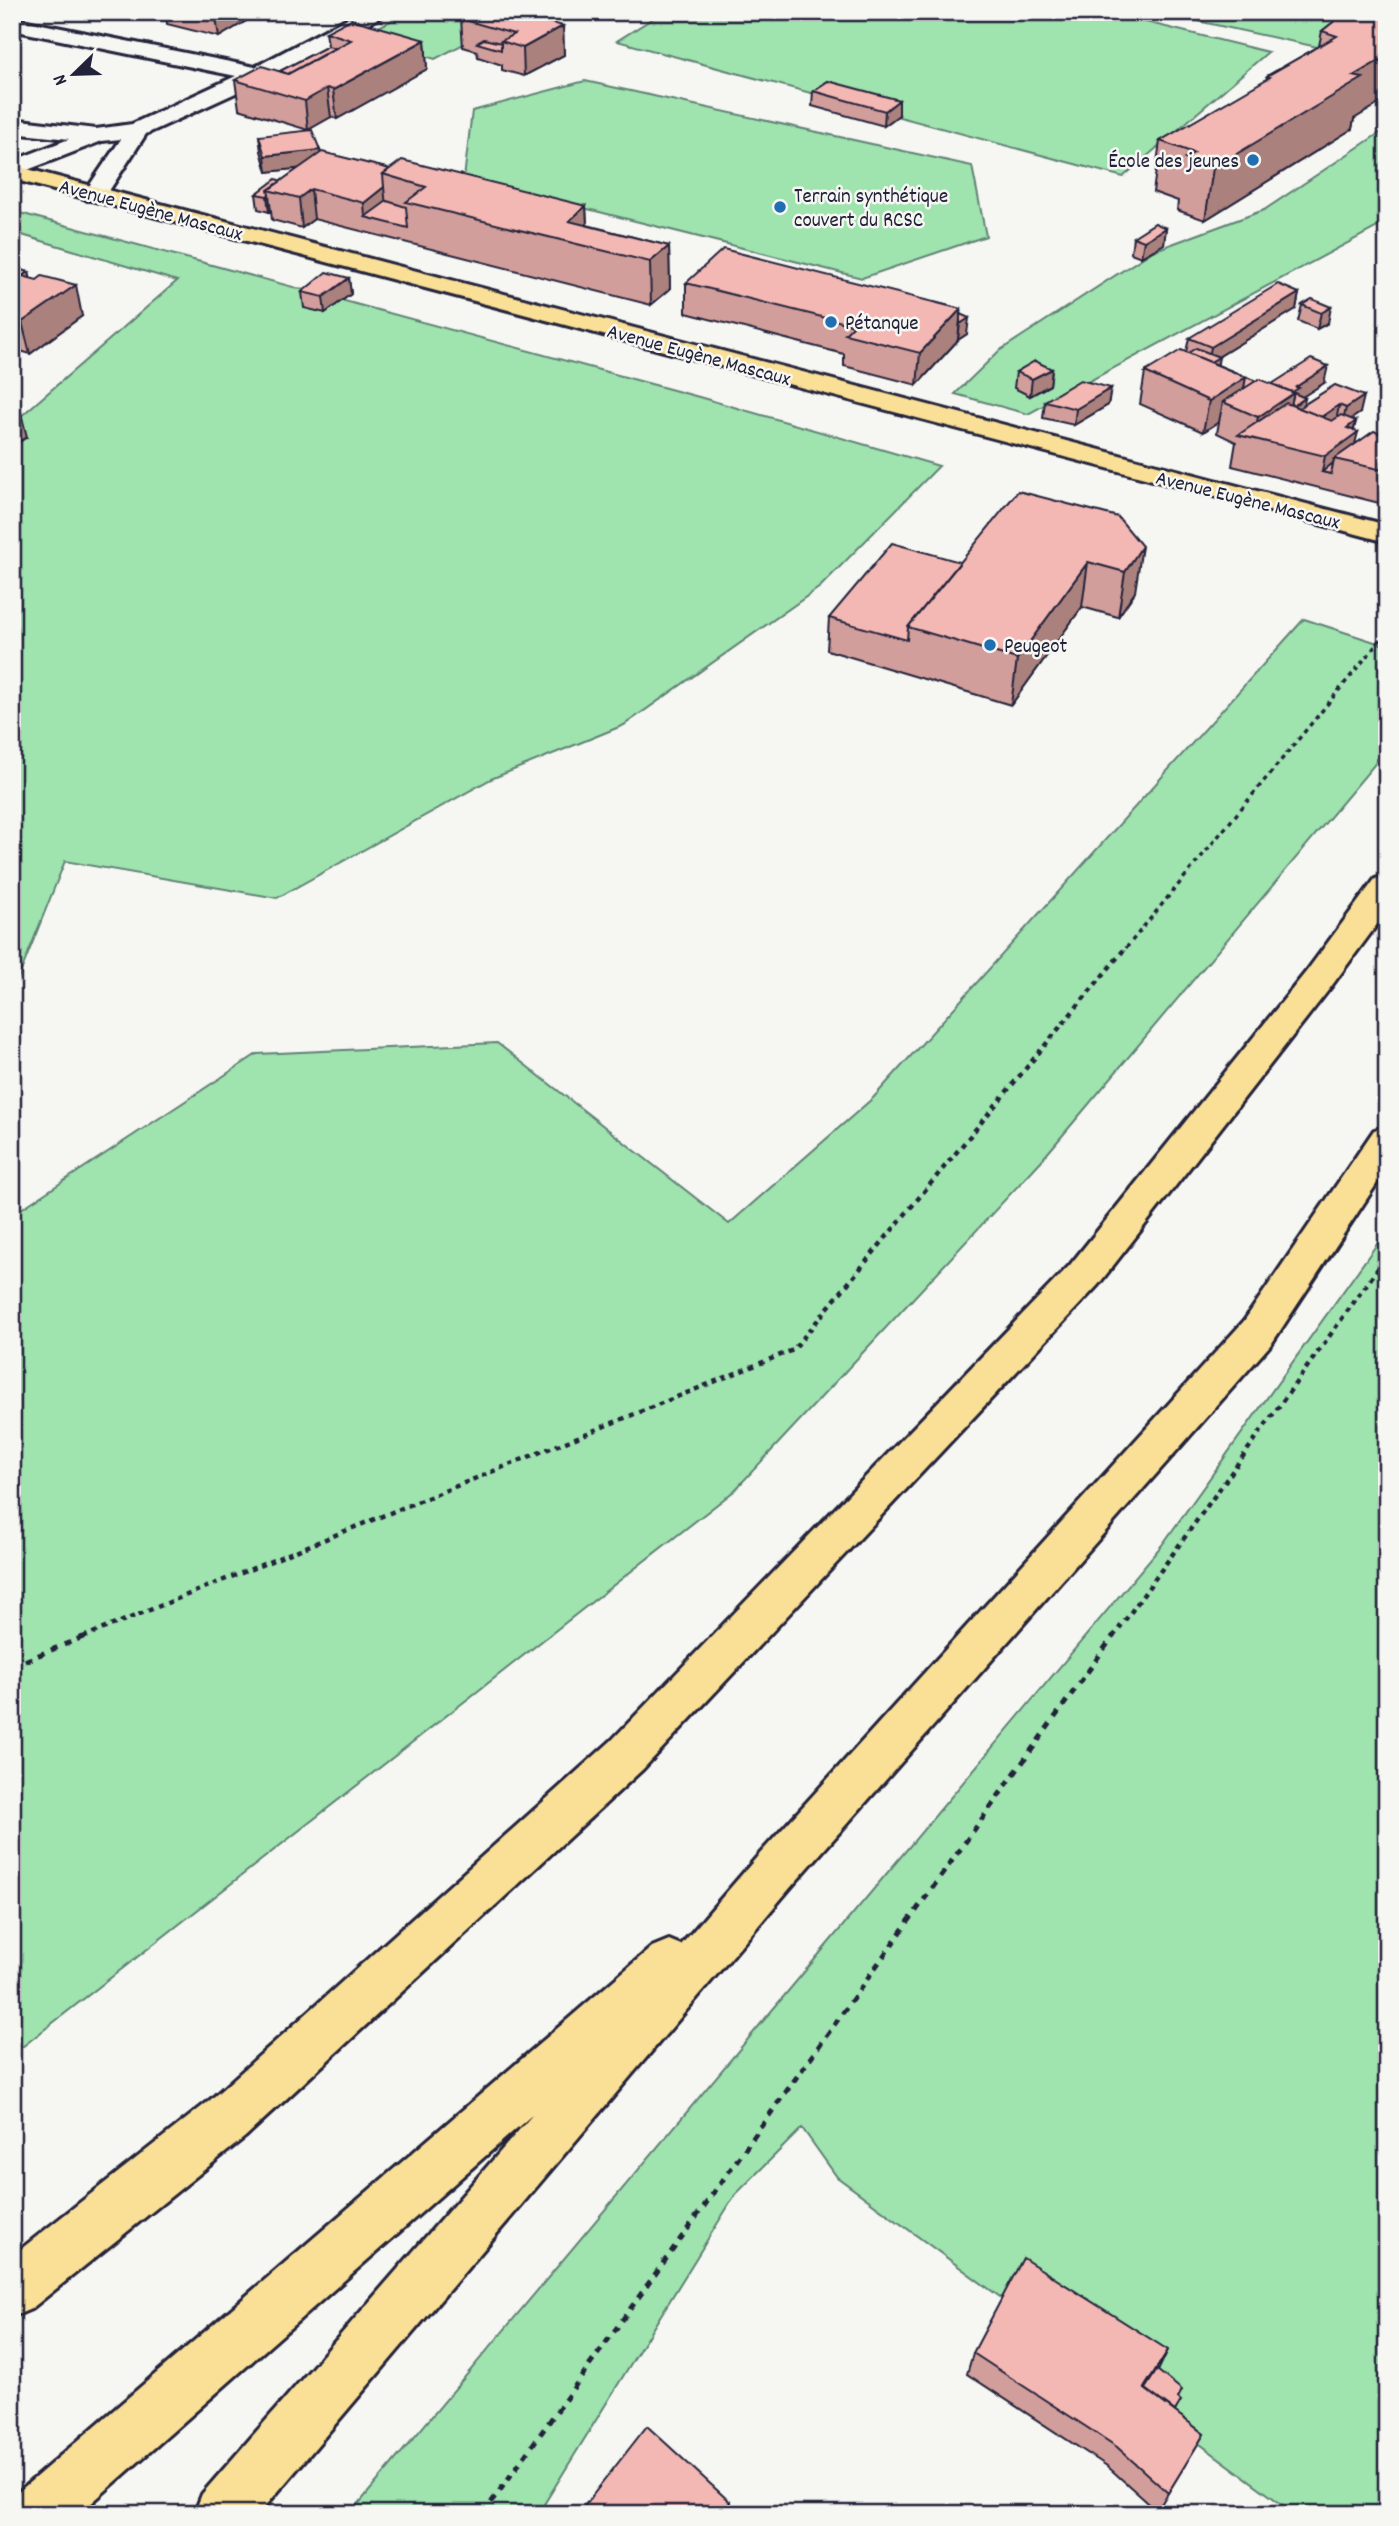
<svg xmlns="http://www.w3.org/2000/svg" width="1399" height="2526" font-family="Dekko,sans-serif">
<rect width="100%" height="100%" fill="#f6f6f2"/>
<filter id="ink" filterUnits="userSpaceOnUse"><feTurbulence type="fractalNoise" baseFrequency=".0143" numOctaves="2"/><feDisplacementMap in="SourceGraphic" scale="14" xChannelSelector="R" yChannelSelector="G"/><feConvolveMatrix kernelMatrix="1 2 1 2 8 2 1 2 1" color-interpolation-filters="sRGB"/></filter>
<g filter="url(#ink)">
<g fill="#9fe3af" stroke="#608275" stroke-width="2">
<polygon points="408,12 525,12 435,59 359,37"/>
<polygon points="663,12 1105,12 1268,52 1123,177 617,41"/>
<polygon points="1156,12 1317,12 1387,29 1340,52"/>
<polygon points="585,81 972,166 986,236 862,278 464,178 472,111"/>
<polygon points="1387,128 1387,222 1028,414 955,394 999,351 1153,251 1264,210"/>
<polygon points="20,213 699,397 939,466 820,587 624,725 491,779 277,898 65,861 12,994 12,424 177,281 12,232"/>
<polygon points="1304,619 1387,646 1387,742 1374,765 1041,1161 734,1491 22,2047 12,2042 12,1215 257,1054 497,1043 729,1224 873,1098"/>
<polygon points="1387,1230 1387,2514 1295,2514 837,2177 802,2128 735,2195 538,2514 350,2514 1162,1545"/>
</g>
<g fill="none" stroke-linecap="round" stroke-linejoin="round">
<g stroke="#22223b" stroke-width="6">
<polygon id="minor" points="359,12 385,12 382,16 266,79 146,134 103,200 87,200 83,195 121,139 102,141 12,176 12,161 69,139 12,133 12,119 96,129 132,124 236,76 12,30 12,18 255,67"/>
</g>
<g stroke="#22223b" stroke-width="6">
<polygon id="major" points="12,165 1387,525 1387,542 12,179"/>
</g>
<g stroke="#22223b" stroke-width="6">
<g id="highway">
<polygon points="1387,876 1387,911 1330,988 1098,1285 643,1769 245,2137 31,2309 12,2317 12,2256 209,2101 611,1741 1070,1265 1306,972 1375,879"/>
<polygon points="1387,1126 1387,1168 1272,1343 791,1887 259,2514 194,2514 202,2494 533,2114 79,2514 12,2514 16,2494 652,1947 669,1940 681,1945 757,1857 1244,1321 1374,1130"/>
</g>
</g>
<polyline stroke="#22223b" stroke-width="3.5" stroke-dasharray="4.5 4.5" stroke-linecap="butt" points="1126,948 1387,632"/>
<g stroke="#22223b" stroke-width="4.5" stroke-dasharray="5 5" stroke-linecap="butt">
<polyline points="83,1637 793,1350 1127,946"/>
<polyline points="1113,1637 1387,1256"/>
</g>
<g stroke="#22223b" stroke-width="5" stroke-dasharray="7 7" stroke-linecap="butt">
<polyline points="12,1666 88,1635"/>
<polyline points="483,2514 1114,1635"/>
</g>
<use href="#minor" fill="#f6f6f2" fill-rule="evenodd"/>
<use href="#major" fill="#fadf96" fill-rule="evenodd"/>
<use href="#highway" fill="#fadf96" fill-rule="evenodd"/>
</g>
<g fill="#d29e9b" stroke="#22223b" stroke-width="2">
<polygon points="166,12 215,12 215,13 246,21 219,37 167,24"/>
<polygon points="1346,12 1354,119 1352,129 1205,220 1177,210 1178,201 1153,192 1160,141 1266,80 1267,76 1319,46 1322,31"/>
<polygon points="461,19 563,26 564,55 524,76 502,70 502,65 478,57 477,51 463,47"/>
<polygon points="326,32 425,40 427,69 337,119 331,117 308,130 239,109 235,80 280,71 328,46"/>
<polygon points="828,81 899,115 884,126 812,106 813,91"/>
<polygon points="259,136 321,153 390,169 586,206 587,225 669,246 670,289 651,305 314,219 302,228 272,220 271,211 269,212 258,209 256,194 281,181 299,168 267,172 261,151"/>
<polygon points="1166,228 1164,244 1141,257 1131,253 1133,237"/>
<polygon points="12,268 29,272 30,278 82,316 30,354 14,349 12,351"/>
<polygon points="349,278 351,294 325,313 304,308 302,292"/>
<polygon points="686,283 934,302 961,309 960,314 967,334 958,340 917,385 844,366 844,354 686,313"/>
<polygon points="1299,293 1296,309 1218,357 1217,365 1256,381 1272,384 1324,383 1302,397 1305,398 1303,405 1335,385 1360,413 1351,419 1356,421 1354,430 1355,444 1378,433 1387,426 1387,505 1232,466 1236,442 1217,433 1219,422 1203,432 1140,404 1145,372 1186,352 1189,338"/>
<polygon points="1312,299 1328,323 1317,329 1298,321 1302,305"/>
<polygon points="1052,369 1050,385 1030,396 1014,388 1016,372"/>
<polygon points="1111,388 1108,405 1074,425 1043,418 1045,401"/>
<polygon points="1118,517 1135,592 1118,617 1082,607 1011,705 827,650 829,618 960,562"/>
<polygon points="973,2353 1158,2371 1178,2398 1175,2412 1204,2434 1157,2511 1107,2466 967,2374"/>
</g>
<g fill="#ab817e" stroke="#22223b" stroke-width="2">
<polygon points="215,12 244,12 246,21 219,37"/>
<polygon points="563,26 564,55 524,76 523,48"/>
<polygon points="425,40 427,69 337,119 333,90"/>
<polygon points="1387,56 1387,99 1354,119 1352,129 1205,220 1213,168 1353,76"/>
<polygon points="13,79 16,94 12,97 12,80"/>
<polygon points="327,88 331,117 308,130 305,101"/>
<polygon points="899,100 899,115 884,126 885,111"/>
<polygon points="320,150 322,166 267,172 265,156"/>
<polygon points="384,187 387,216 365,217 364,203"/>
<polygon points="311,189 314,219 302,228 299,198"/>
<polygon points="269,195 271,211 269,212 267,196"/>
<polygon points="586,206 588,247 569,221"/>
<polygon points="1166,228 1164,244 1141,257 1144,241"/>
<polygon points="669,246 670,289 651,305 650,262"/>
<polygon points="29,272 36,303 22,276"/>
<polygon points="349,278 351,294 325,313 323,297"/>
<polygon points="76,285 82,316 30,354 22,322"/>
<polygon points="1299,293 1296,309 1208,363 1211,347"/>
<polygon points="1331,307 1328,323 1317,329 1321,313"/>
<polygon points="961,309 958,340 917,385 920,353"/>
<polygon points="969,318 967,334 958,340 960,324"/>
<polygon points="1219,357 1216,373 1210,362"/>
<polygon points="1328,366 1324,383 1296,401 1305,398 1301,415 1253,438 1258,417 1296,387"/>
<polygon points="1052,369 1050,385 1030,396 1032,379"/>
<polygon points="1246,377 1244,390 1223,402 1219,422 1203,432 1209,401"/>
<polygon points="1111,388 1108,405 1074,425 1076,409"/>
<polygon points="1364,396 1360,413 1342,425 1346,408"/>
<polygon points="19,405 27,437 12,447 12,410"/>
<polygon points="1339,405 1336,422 1306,428"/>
<polygon points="1356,421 1352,436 1358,432 1351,460 1334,459 1331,474 1322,472 1325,456 1347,428"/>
<polygon points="1142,546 1135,592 1118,617 1125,572"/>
<polygon points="1088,562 1082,607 1011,705 1017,659"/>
<polygon points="1168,2350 1158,2371 1140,2398 1144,2388"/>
<polygon points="730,2502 730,2514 722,2514"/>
</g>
<g fill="#f4b8b4" stroke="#22223b" stroke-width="2">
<polygon points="474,12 514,12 563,26 523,48 501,41 514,34 461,19"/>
<polygon points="1346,12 1371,12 1387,16 1387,56 1353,76 1363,78 1213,168 1185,158 1194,153 1160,141 1270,77 1267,76 1337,36 1322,31"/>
<polygon points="351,19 425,40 333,90 327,88 305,101 235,80 262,66 288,74 351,40 326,32"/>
<polygon points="484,39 501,43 501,50 477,43"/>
<polygon points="328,46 335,48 288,74 280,71"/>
<polygon points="828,81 899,100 885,111 813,91"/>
<polygon points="312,130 320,150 265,156 259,136"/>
<polygon points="322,152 390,169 383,174 384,187 364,203 311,189 299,198 268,190"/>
<polygon points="402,160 586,206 569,221 669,246 650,262 406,202 426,187 383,174"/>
<polygon points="276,179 281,181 268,190 269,195 267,196 256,194"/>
<polygon points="387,201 406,207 408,228 365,217"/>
<polygon points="1155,223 1166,228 1144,241 1133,237"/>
<polygon points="723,249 961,309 920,353 845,334 854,325 686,283"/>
<polygon points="12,268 29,272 22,276 37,280 42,276 76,285 22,322 12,320"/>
<polygon points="326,272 349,278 323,297 302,292"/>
<polygon points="1278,284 1299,293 1211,347 1189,338"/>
<polygon points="1312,299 1331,307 1321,313 1302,305"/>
<polygon points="960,314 969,318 960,324"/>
<polygon points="1196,348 1219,357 1210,362 1256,381 1244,389 1246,377 1188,353"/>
<polygon points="1181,350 1246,377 1209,401 1145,372"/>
<polygon points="1311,359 1328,366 1296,387 1299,388 1292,392 1272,384"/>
<polygon points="1035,361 1052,369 1032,379 1016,372"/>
<polygon points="1259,379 1294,393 1258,417 1223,402"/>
<polygon points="1080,380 1111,388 1076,409 1045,401"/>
<polygon points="1335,385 1364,396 1346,408 1339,405 1321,417 1299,408"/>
<polygon points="1294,393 1305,398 1293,406 1291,405"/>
<polygon points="12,402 19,405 12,410"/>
<polygon points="1286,403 1332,421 1341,415 1356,421 1347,428 1358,432 1325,456 1238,435"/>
<polygon points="1387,426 1387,437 1378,433"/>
<polygon points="1374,431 1387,437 1387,471 1334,459"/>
<polygon points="1333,463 1331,474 1322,472"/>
<polygon points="1018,491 1118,517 1142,546 1125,572 1088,562 1017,659 908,627"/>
<polygon points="892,543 960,562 908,627 907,640 829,618"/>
<polygon points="1023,2258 1168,2350 1144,2388 1204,2434 1168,2493 1117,2447 973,2353"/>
<polygon points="1157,2370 1182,2390 1178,2398 1181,2401 1175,2411 1145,2389"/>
<polygon points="647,2426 730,2502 722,2514 578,2514"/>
</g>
</g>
<g fill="#1f6fb2" stroke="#f6f6f2" stroke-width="2.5">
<circle cx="1253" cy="160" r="7"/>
<circle cx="780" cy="207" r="7"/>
<circle cx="831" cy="322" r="7"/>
<circle cx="990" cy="645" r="7"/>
</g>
<g text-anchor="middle" stroke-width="5" stroke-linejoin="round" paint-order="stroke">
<g font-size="21" fill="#22223b" stroke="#f6f6f2" text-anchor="start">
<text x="1239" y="167" text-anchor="end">École des jeunes</text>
<text x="794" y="202">Terrain synthétique<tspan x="794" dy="24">couvert du RCSC</tspan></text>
<text x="845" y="329">Pétanque</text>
<text x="1004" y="652">Peugeot</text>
</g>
<g font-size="21" fill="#22223b" stroke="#f6f6f2">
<text transform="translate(151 209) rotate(15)" y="7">Avenue Eugène Mascaux</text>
<text transform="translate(699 354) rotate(15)" y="7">Avenue Eugène Mascaux</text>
<text transform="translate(1248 499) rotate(14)" y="7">Avenue Eugène Mascaux</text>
</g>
</g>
<rect width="1399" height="2526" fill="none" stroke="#f6f6f2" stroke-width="42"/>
<rect x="21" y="21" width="1357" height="2484" fill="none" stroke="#22223b" stroke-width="2.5" filter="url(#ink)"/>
<g transform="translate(74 74) rotate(247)" stroke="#f6f6f2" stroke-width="5" paint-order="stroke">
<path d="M0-5L12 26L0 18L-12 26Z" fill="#22223b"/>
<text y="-10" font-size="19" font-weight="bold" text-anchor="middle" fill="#22223b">N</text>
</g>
</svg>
